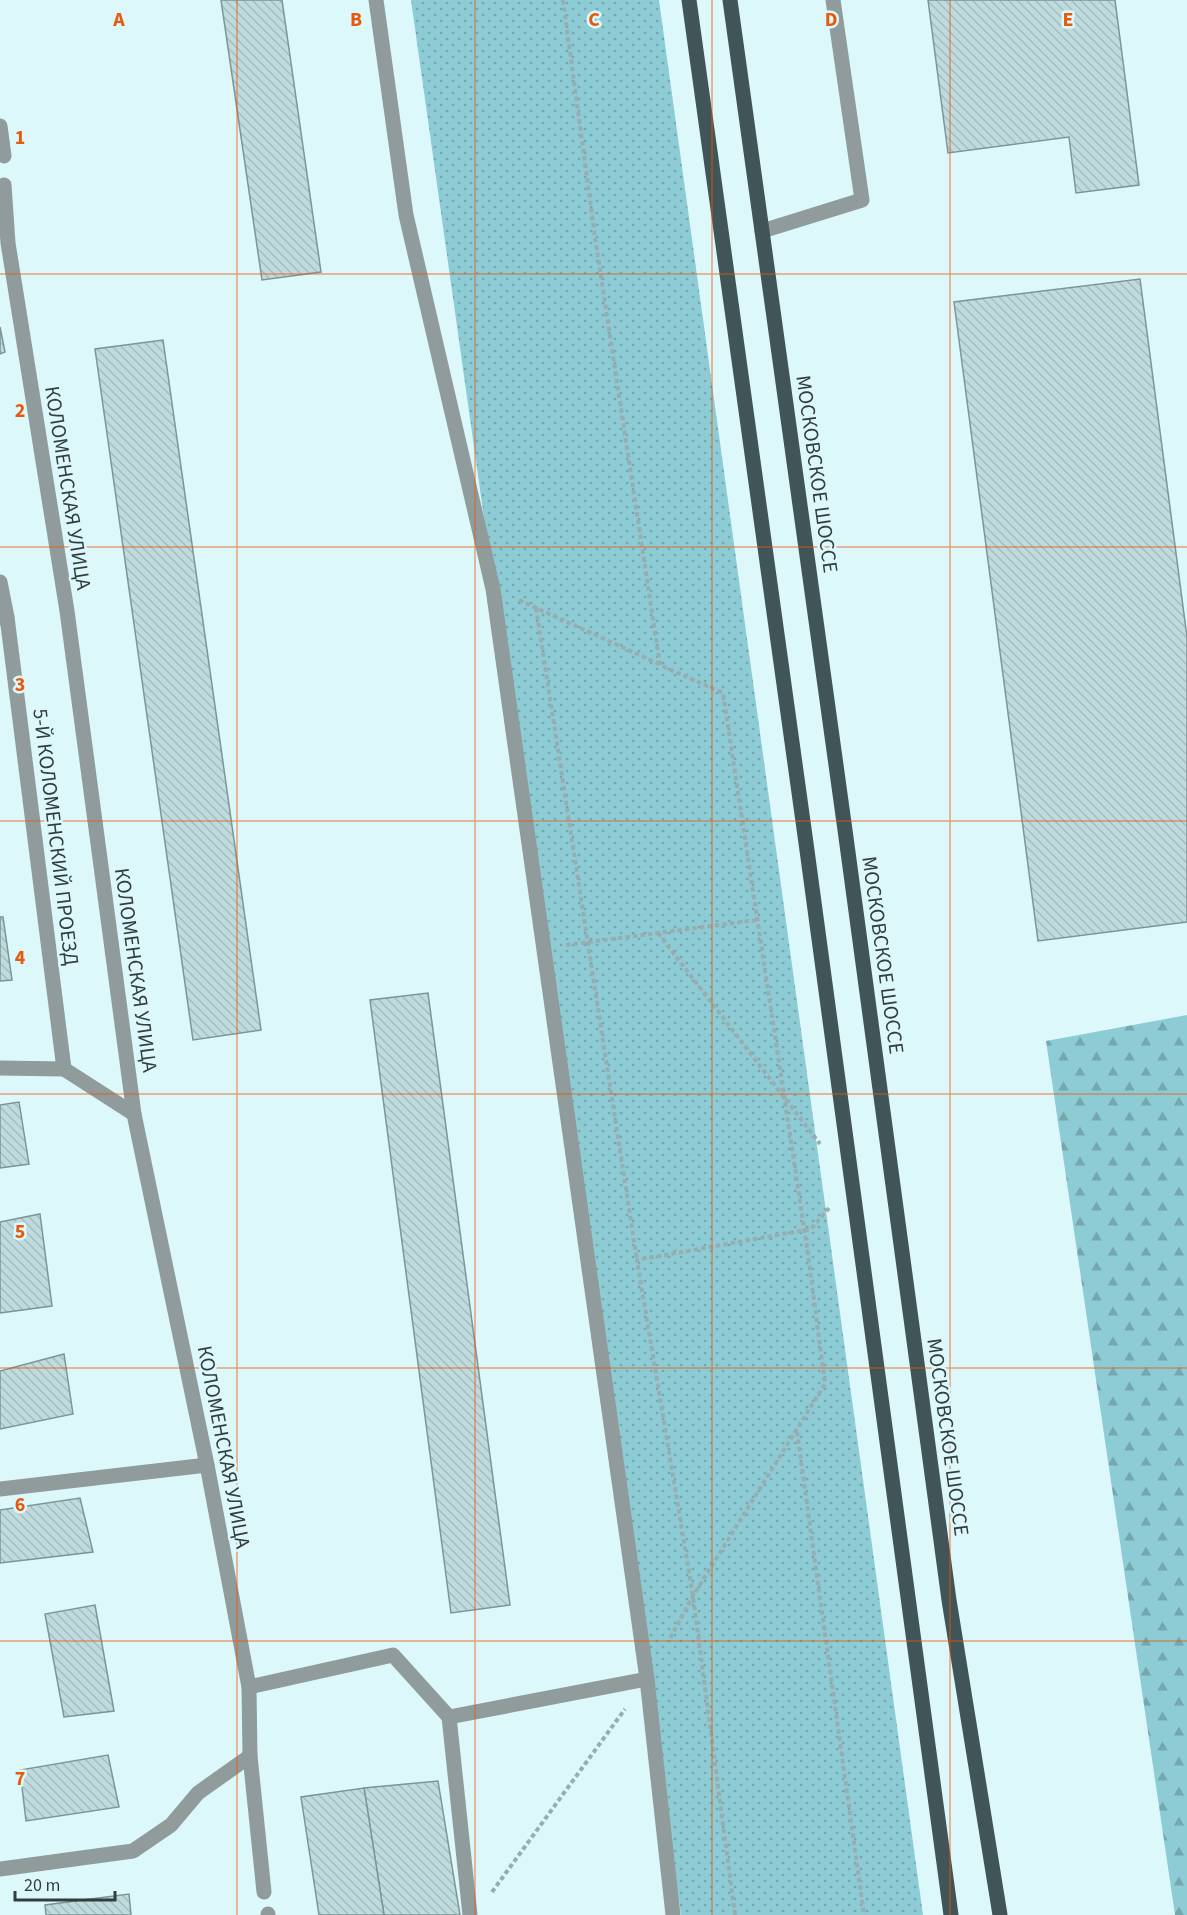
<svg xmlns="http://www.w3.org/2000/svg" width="1187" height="1915" font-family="'Source Sans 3',sans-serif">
<defs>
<pattern id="grass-dots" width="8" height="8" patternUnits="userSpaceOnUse" patternTransform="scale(1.5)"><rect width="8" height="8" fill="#8eccd5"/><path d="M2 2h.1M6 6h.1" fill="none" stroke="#75a7ae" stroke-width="1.8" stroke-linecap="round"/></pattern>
<pattern id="forest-firs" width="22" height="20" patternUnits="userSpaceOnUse" patternTransform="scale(1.5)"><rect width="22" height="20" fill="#8eccd5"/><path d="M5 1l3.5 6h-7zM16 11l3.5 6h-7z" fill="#75a7ae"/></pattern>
<pattern id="building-back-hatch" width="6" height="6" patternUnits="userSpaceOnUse" patternTransform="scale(1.5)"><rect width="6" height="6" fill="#c0dbde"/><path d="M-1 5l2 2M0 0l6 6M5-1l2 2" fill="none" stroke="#a5bdc0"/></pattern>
</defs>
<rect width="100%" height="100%" fill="#ddf8fb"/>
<polygon fill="url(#grass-dots)" points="411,0 659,0 923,1915 681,1915"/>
<polygon fill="url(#forest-firs)" points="1187,1015 1187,1915 1175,1915 1046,1041"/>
<g fill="url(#building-back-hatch)" stroke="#7c9598" stroke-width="1.5">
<polygon points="221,0 282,0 321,272 262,280"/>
<polygon points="928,0 1115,0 1139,185 1076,193 1069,137 948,153"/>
<polygon points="1140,279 1187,637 1187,922 1038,941 954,302"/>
<polygon points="0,327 5,352 0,354"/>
<polygon points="163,340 261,1030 193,1040 95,349"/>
<polygon points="0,917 3,917 12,980 0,981"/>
<polygon points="428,993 510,1605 451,1613 370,1000"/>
<polygon points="19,1102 29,1164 0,1168 0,1105"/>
<polygon points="40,1214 52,1306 0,1313 0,1222"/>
<polygon points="64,1354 73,1414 0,1429 0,1371"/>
<polygon points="80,1498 93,1552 0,1563 0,1510"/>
<polygon points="95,1605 114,1711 64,1717 45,1614"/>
<polygon points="108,1755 119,1807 26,1821 20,1770"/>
<polygon points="438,1781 460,1915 384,1915 364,1788"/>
<polygon points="364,1788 384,1915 319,1915 301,1797"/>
<polygon points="129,1894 131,1915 46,1915 45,1905"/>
</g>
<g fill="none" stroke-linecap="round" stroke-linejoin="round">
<g stroke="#98adaf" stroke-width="4" stroke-dasharray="4.5 3" stroke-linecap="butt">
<polyline points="563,0 595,237 660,665 723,693 808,1254 825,1384 693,1596 668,1642"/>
<polyline points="519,600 659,664"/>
<polyline points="536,608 637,1260"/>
<polyline points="658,933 820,1144"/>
<polyline points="566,945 757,920"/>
<polyline points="797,1432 864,1915"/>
<polyline points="492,1892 625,1709"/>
<polyline points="735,1915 693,1596 637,1260 811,1229 829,1208"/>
</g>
<g stroke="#909b9c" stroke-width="15">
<polyline points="376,0 406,215 493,589 647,1679 673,1915"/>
<polyline points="0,126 4,156"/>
<polyline points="4,185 8,243 67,611 134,1114 207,1465 249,1687 250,1756 264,1892"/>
<polyline points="762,231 862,200 833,0"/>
<polyline points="0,582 7,617"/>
<polyline points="0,618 7,617 64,1069"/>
<polyline points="0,1068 64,1069 134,1114"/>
<polyline points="0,1489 207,1465"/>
<polyline points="249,1687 393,1655 449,1717 647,1679"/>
<polyline points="449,1717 470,1915"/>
<polyline points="0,1869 133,1851 171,1825 198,1793 250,1756"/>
<polyline points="268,1914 268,1915"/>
</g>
<g stroke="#415457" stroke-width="15">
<polyline points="689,0 806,843 951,1915"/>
<polyline points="730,0 845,830 949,1600 1000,1915"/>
</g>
</g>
<path fill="none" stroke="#e8590c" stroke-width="1.5" stroke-opacity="0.55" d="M 237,0 L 237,1915M 475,0 L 475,1915M 712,0 L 712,1915M 950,0 L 950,1915M 0,274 L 1187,274M 0,547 L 1187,547M 0,821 L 1187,821M 0,1094 L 1187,1094M 0,1368 L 1187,1368M 0,1641 L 1187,1641"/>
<g text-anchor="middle" stroke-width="5" stroke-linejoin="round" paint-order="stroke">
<g font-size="21" fill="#323d3e" stroke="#ddf8fb">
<text transform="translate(817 474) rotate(82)" y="7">МОСКОВСКОЕ ШОССЕ</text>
<text transform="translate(68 488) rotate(81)" y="7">КОЛОМЕНСКАЯ УЛИЦА</text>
<text transform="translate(56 837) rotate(83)" y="7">5-Й КОЛОМЕНСКИЙ ПРОЕЗД</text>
<text transform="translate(883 955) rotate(82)" y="7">МОСКОВСКОЕ ШОССЕ</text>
<text transform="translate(136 970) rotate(82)" y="7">КОЛОМЕНСКАЯ УЛИЦА</text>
<text transform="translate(948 1437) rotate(82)" y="7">МОСКОВСКОЕ ШОССЕ</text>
<text transform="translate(224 1447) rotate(79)" y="7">КОЛОМЕНСКАЯ УЛИЦА</text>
</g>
</g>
<g font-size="20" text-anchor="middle" font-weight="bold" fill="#e8590c" stroke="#ddf8fb" stroke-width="5" stroke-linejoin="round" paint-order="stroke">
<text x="119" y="26">A</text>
<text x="356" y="26">B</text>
<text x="594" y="26">C</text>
<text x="831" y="26">D</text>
<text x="1068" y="26">E</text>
<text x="20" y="144">1</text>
<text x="20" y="417">2</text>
<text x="20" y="691">3</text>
<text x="20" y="964">4</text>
<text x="20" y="1238">5</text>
<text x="20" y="1511">6</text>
<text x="20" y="1785">7</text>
</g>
<path d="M15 1891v9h100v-9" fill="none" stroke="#323d3e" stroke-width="3"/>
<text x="24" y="1891" font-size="18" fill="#323d3e" stroke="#ddf8fb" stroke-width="4.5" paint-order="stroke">20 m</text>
</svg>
